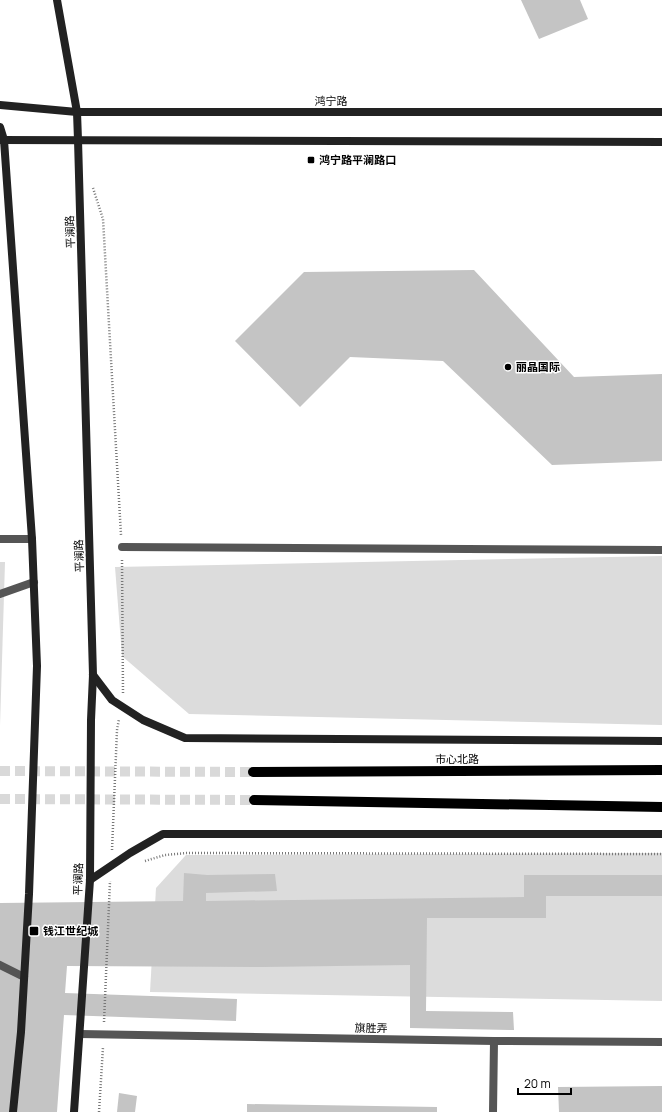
<svg xmlns="http://www.w3.org/2000/svg" width="662" height="1112" font-family="Manrope,'Noto Sans SC',sans-serif">
<rect width="100%" height="100%" fill="#fff"/>
<g fill="#dcdcdc">
<polygon points="662,556 662,725 189,714 122,656 115,567"/>
<polygon points="0,562 5,562 0,726"/>
<polygon points="662,853 662,1001 150,992 156,888 186,855"/>
</g>
<g fill="#c4c4c4">
<polygon points="521,0 580,0 588,19 539,39"/>
<polygon points="474,270 574,377 662,374 662,461 552,465 443,361 350,357 300,407 235,341 304,272"/>
<polygon points="184,873 207,875 275,874 277,891 206,893 206,901 524,897 524,875 662,875 662,896 546,896 546,918 427,918 426,1011 513,1012 514,1030 410,1028 410,965 263,967 67,966 65,993 237,999 236,1021 64,1015 57,1112 0,1112 0,903 183,901"/>
<polygon points="662,1086 662,1112 559,1112 558,1087"/>
<polygon points="119,1093 137,1096 135,1112 117,1112"/>
<polygon points="247,1104 437,1107 437,1112 247,1112"/>
</g>
<g fill="none" stroke-linecap="round" stroke-linejoin="round">
<g stroke="#d9d9d9" stroke-width="10" stroke-dasharray="10 5" stroke-linecap="butt">
<polyline points="0,771 253,772"/>
<polyline points="0,799 254,800"/>
</g>
<g stroke="#777" stroke-width="2.5" stroke-dasharray="1 2" stroke-linecap="butt">
<polyline points="93,188 103,219 121,535"/>
<polyline points="122,560 123,693"/>
<polyline points="112,850 117,730 119,719"/>
<polyline points="145,861 165,855 187,853 662,854"/>
<polyline points="104,1022 110,881"/>
<polyline points="99,1112 103,1047"/>
</g>
<g stroke="#555" stroke-width="8">
<polyline points="0,539 32,539"/>
<polyline points="122,547 662,550"/>
<polyline points="0,594 34,582"/>
<polyline points="0,965 24,977"/>
<polyline points="80,1034 494,1041 662,1042"/>
<polyline points="493,1112 494,1041"/>
</g>
<g stroke="#222" stroke-width="8">
<polyline points="57,0 77,112 78,140 93,675 91,720 90,880 74,1112"/>
<polyline points="0,105 77,112 662,112"/>
<polyline points="0,127 4,140 32,539 37,666 29,894 21,1032 13,1112"/>
<polyline points="0,140 662,142"/>
<polyline points="93,675 112,700 143,720 185,738 662,741"/>
<polyline points="90,880 130,853 163,834 662,834"/>
</g>
<g stroke="#000" stroke-width="10">
<polyline points="253,772 662,770"/>
<polyline points="254,800 662,807"/>
</g>
</g>
<g fill="#000" stroke="#fff" stroke-width="1.5">
<rect x="307" y="156" width="8" height="8" rx="2"/>
<circle cx="508" cy="367" r="4"/>
<rect x="29" y="926" width="10" height="10" rx="2"/>
</g>
<g text-anchor="middle" stroke-width="3" stroke-linejoin="round" paint-order="stroke">
<g font-size="11" fill="#000" stroke="#fff">
<text x="331" y="105">鸿宁路</text>
<text transform="translate(70 232) rotate(-92)" y="4">平澜路</text>
<text transform="translate(79 556) rotate(-92)" y="4">平澜路</text>
<text x="457" y="763">市心北路</text>
<text transform="translate(78 879) rotate(-88)" y="4">平澜路</text>
<text transform="translate(371 1028) rotate(1)" y="4">旗胜弄</text>
</g>
<g font-size="11" font-weight="bold" fill="#000" stroke="#fff" text-anchor="start">
<text x="319" y="164">鸿宁路平澜路口</text>
<text x="516" y="371">丽晶国际</text>
<text x="43" y="935">钱江世纪城</text>
</g>
</g>
<path d="M518 1088v6h53v-6" fill="none" stroke="#000000" stroke-width="2"/>
<text x="524" y="1088" font-size="12" fill="#000000" stroke="#ffffff" stroke-width="3" paint-order="stroke">20 m</text>
</svg>
